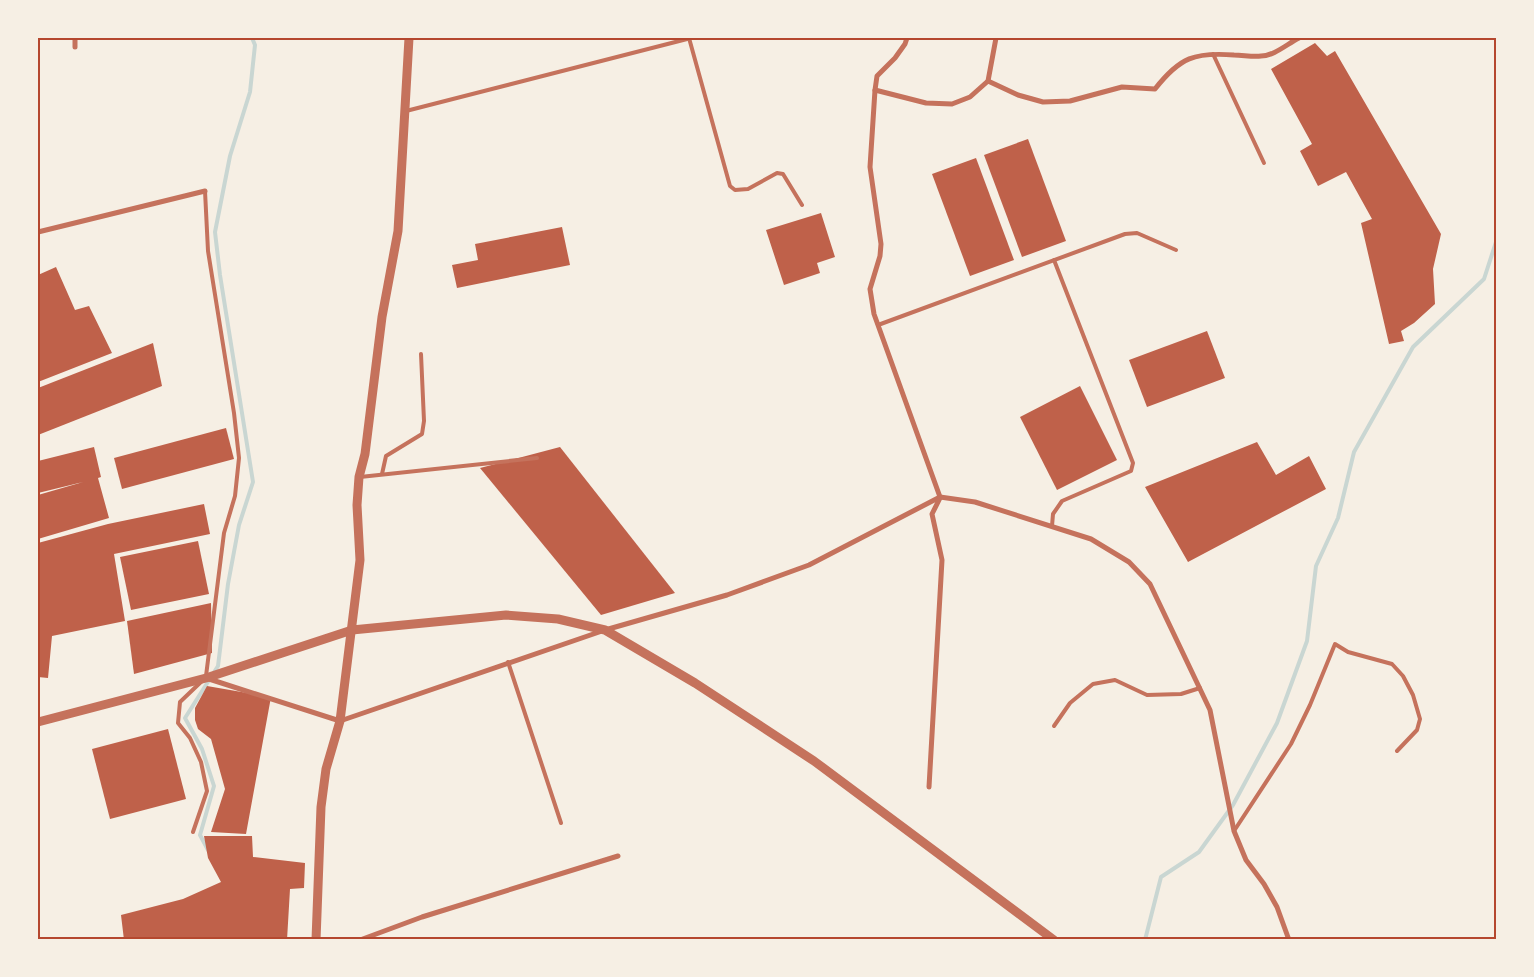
<svg xmlns="http://www.w3.org/2000/svg" width="1534" height="977" font-family="'Times New Roman',serif">
<rect width="100%" height="100%" fill="#f6efe4"/>
<g fill="none" stroke-linecap="round" stroke-linejoin="round">
<g stroke="#c9d6d2" stroke-width="4">
<polyline points="208,850 200,835 214,786 202,749 185,718 218,666 228,584 239,525 253,482 220,275 215,232 230,156 250,92 255,45 252,38"/>
<polyline points="1145,940 1161,877 1199,852 1233,805 1277,723 1307,641 1316,566 1338,518 1354,452 1413,347 1484,279 1496,242"/>
</g>
</g>
<g fill="#bf614a">
<polygon points="1315,43 1327,56 1335,51 1441,234 1433,269 1435,304 1414,323 1401,331 1404,341 1389,344 1361,223 1372,219 1346,172 1318,186 1300,151 1312,144 1271,69"/>
<polygon points="1028,139 1066,241 1022,257 984,155"/>
<polygon points="976,158 1014,260 970,276 932,174"/>
<polygon points="821,213 835,257 817,263 820,273 784,285 766,230"/>
<polygon points="562,227 570,265 457,288 452,265 478,260 475,244"/>
<polygon points="56,267 75,310 89,306 112,353 38,382 38,275"/>
<polygon points="1207,331 1225,378 1147,407 1129,360"/>
<polygon points="153,343 162,386 38,435 38,388"/>
<polygon points="1080,386 1117,460 1057,490 1020,417"/>
<polygon points="226,428 234,459 122,489 114,458"/>
<polygon points="1257,442 1276,475 1309,456 1326,489 1188,562 1145,487"/>
<polygon points="94,447 101,477 98,478 109,518 38,539 38,495 83,482 38,493 38,461"/>
<polygon points="560,447 675,593 601,615 480,468"/>
<polygon points="204,504 210,534 114,554 125,621 52,636 48,678 38,677 38,543 108,524"/>
<polygon points="198,541 209,594 131,610 120,557"/>
<polygon points="211,603 212,653 134,674 127,621"/>
<polygon points="207,686 271,697 246,834 211,832 225,789 211,739 198,729 195,720 195,708"/>
<polygon points="168,729 186,799 110,819 92,749"/>
<polygon points="204,836 252,836 253,857 305,863 304,888 290,889 287,940 124,940 121,915 183,899 221,882 208,858"/>
</g>
<g fill="none" stroke-linecap="round" stroke-linejoin="round">
<g stroke="#c5725c" stroke-width="4">
<polyline points="689,38 730,186 735,190 748,189 777,173 783,174 802,205"/>
<polyline points="1213,54 1264,163"/>
<polyline points="406,111 691,38"/>
<polyline points="205,191 208,251 234,413 239,458 235,496 224,533 206,676"/>
<polyline points="878,325 1125,234 1137,233 1176,250"/>
<polyline points="382,474 386,456 422,434 424,421 421,354"/>
<polyline points="360,477 537,458"/>
<polyline points="1052,526 1053,514 1062,501 1131,471 1133,463 1054,260"/>
<polyline points="508,662 561,823"/>
<polyline points="1054,726 1070,703 1093,684 1115,680 1147,695 1181,694 1200,688"/>
<polyline points="1234,831 1291,744 1310,705 1335,644 1348,652 1392,664 1403,676 1413,695 1420,719 1417,730 1397,751"/>
<polyline points="193,832 207,791 201,762 190,738 178,723 180,702 202,681"/>
</g>
<g stroke="#c5725c" stroke-width="5">
<polyline points="75,38 75,47"/>
<polyline points="907,38 905,44 895,58 877,76 875,90 870,167 881,244 880,256 870,289 874,314 940,497"/>
<path d="M 988,81 L 1018,95 L 1043,102 L 1070,101 L 1122,87 L 1155,89 C 1180,57 1195,52 1234,55 C 1243,55 1252,57 1261,56 C 1274,56 1287,44 1299,38"/>
<polyline points="875,90 926,103 952,104 970,97 988,81 996,38"/>
<polyline points="38,232 205,191"/>
<polyline points="209,679 340,721 605,630 727,595 809,565 940,497 975,502 1091,539 1129,562 1150,584 1210,710 1234,831 1246,860 1264,884 1277,907 1289,940"/>
<polyline points="929,787 942,560 932,514 940,498"/>
<polyline points="360,940 422,917 618,856"/>
</g>
<g stroke="#c5725c" stroke-width="9">
<polyline points="38,722 206,678 352,630 506,615 558,619 605,630 695,683 814,761 1054,940"/>
<polyline points="316,940 321,807 326,769 340,721 360,560 357,505 359,477 365,454 382,317 398,231 409,38"/>
</g>
</g>
<rect width="1534" height="977" fill="none" stroke="#f6efe4" stroke-width="78"/>
<rect x="39" y="39" width="1456" height="899" fill="none" stroke="#b5482f" stroke-width="2"/>
</svg>
